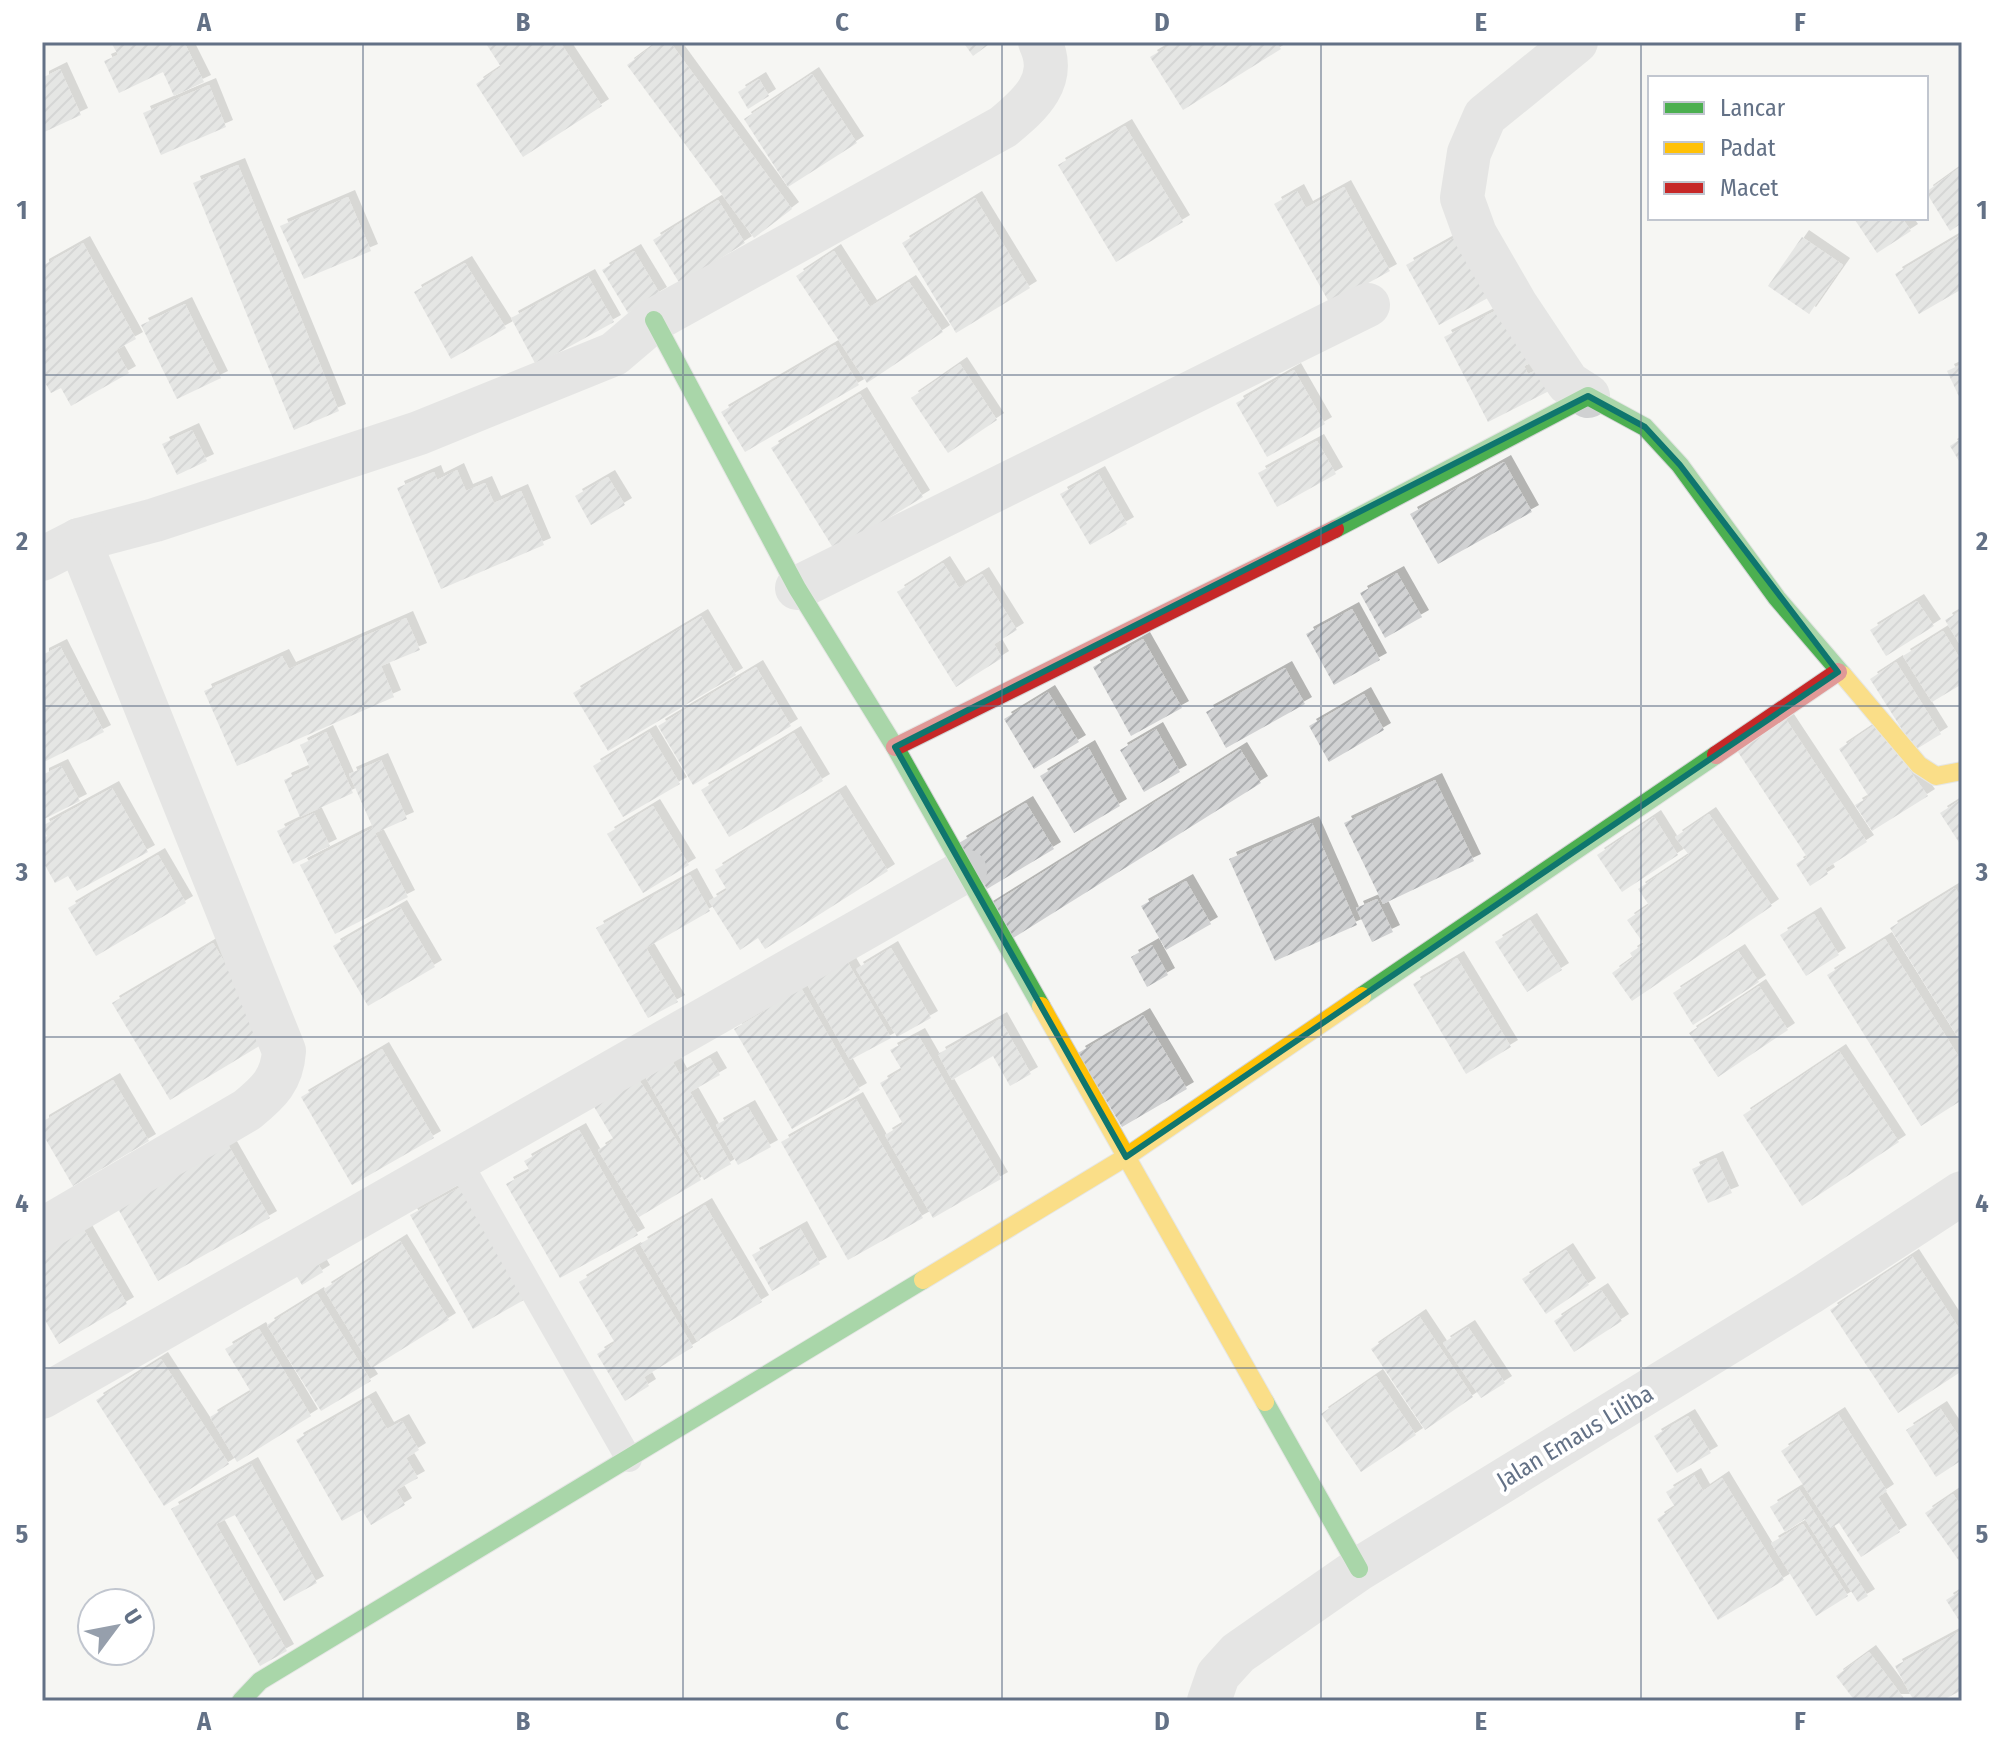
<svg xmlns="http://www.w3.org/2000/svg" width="2004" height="1743" font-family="'Fira Sans Condensed',sans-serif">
<defs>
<pattern id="building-hatch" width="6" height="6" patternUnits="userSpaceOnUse" patternTransform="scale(2)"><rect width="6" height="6" fill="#d1d2d3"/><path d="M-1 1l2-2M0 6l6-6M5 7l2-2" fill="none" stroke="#adafb1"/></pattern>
<filter id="shadow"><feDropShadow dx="7" dy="-7" stdDeviation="0" flood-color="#0004"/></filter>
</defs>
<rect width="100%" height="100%" fill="#f5f5f3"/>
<g fill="url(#building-hatch)" filter="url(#shadow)">
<polygon points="111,42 184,42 204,82 174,96 163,72 119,93 104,61 118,55"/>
<polygon points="485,42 560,42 602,106 523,157 476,84 501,67"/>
<polygon points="658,42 670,42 792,209 754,238 627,65"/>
<polygon points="963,42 992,42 973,56"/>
<polygon points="1175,42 1276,42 1281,49 1183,110 1150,57"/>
<polygon points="60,69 81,115 42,133 42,78"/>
<polygon points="812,74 857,143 788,187 744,119"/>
<polygon points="759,79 769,96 748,109 738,92"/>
<polygon points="209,85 226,127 161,155 143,113"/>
<polygon points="1125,126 1183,222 1116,262 1058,165"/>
<polygon points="238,165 339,411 294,430 193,183"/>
<polygon points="1962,166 1962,223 1950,231 1926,192"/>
<polygon points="1344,187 1390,271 1330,304 1274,204 1297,191 1306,208"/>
<polygon points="348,197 371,251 304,279 280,226"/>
<polygon points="975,198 1030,288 956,333 902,243"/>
<polygon points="718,200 745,243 680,284 653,240"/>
<polygon points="1859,218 1902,218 1911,231 1877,253 1855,220"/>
<polygon points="1470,229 1504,289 1439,325 1406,265"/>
<polygon points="1962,234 1962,289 1919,314 1895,274"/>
<polygon points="1802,237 1843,265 1809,314 1768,286"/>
<polygon points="83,243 136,339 116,350 129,373 71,406 61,388 51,393 42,377 42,266"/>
<polygon points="634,251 660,294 628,313 602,270"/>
<polygon points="834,251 870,307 909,282 943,332 867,383 796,276"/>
<polygon points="465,263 506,328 451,359 414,292"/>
<polygon points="588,276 614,322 536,365 511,318"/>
<polygon points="185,304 221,378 177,399 141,325"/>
<polygon points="1495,311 1539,359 1524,366 1528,374 1541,368 1553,389 1488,422 1444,337"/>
<polygon points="835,345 859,385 745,452 721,412"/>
<polygon points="960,364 997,420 948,453 911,398"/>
<polygon points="1962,364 1962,403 1947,371"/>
<polygon points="1294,370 1325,424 1267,457 1236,403"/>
<polygon points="860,394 923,497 835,551 771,448"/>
<polygon points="192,430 207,461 177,475 162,444"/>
<polygon points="1962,438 1962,466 1950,446"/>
<polygon points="1317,441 1336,474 1277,507 1258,473"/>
<polygon points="1504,462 1532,512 1438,564 1410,514"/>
<polygon points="457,470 466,491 485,483 494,503 521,491 544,545 441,589 397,488 434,472 437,480"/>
<polygon points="1098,473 1127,524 1090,545 1060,494"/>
<polygon points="608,477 625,505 591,525 575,496"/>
<polygon points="943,563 959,588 982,574 1017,630 994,644 1002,658 956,687 897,592"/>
<polygon points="1397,573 1422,617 1385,638 1360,593"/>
<polygon points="1917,601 1934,626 1886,656 1870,630"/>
<polygon points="1352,609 1380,660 1334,685 1306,634"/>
<polygon points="1962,610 1962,648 1945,620"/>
<polygon points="701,616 736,675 608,751 573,693"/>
<polygon points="406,618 420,650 381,666 394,697 237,766 204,691 282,656 289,669"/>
<polygon points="1943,631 1962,662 1962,684 1932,702 1903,656"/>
<polygon points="1143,639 1182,708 1131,736 1093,667"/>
<polygon points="60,646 104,732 42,763 42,655"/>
<polygon points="1896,662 1941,734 1915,750 1870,679"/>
<polygon points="756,667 791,726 693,785 658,726"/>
<polygon points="1285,668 1305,704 1226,748 1206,712"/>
<polygon points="1048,692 1079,742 1034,769 1004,719"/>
<polygon points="1364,694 1384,730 1329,762 1309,726"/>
<polygon points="1785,718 1867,842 1825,869 1828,874 1810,886 1796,864 1807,857 1736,749"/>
<polygon points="1876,724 1928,796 1872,831 1855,805 1869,797 1839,749"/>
<polygon points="1156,729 1180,772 1144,792 1120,750"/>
<polygon points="326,732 353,793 300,817 284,780 310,768 300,745"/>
<polygon points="649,732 680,784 623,817 593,766"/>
<polygon points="794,733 823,781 729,837 701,790"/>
<polygon points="1088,747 1120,806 1074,833 1040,776"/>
<polygon points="1240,749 1261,783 1007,942 986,908"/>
<polygon points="381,760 407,819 375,833 408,897 335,934 300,865 373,828 349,774"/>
<polygon points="61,766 80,801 42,820 42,775"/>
<polygon points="1435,780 1474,861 1383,904 1344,823"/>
<polygon points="112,788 148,852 77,891 68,876 55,883 42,860 42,839 47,836 42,826"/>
<polygon points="839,792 888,871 765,949 758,938 740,950 709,901 727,890 715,870"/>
<polygon points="1962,799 1962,847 1940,813"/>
<polygon points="1026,803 1054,849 987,889 959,843"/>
<polygon points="653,806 689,865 643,893 607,834"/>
<polygon points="314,813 330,846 293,864 277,831"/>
<polygon points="1709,814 1772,906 1632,1001 1612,973 1633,958 1630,953 1644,944 1627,920 1649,905 1638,889 1689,855 1675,837"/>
<polygon points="1654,817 1678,855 1622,892 1597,855"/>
<polygon points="1312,823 1357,925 1275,961 1229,859"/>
<polygon points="158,855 186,903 96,956 68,908"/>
<polygon points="690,875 710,911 646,948 678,1002 648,1018 596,928"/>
<polygon points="1186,881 1211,924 1166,950 1141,906"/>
<polygon points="1955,888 1962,898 1962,1044 1890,928"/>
<polygon points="1377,899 1393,932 1372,942 1356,908"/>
<polygon points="400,907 435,967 368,1006 333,946"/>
<polygon points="1814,914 1839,955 1806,976 1780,935"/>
<polygon points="1530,920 1562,970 1527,992 1495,942"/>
<polygon points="1885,939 1962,1062 1962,1100 1921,1126 1827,975"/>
<polygon points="213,943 271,1039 170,1100 112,1003"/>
<polygon points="1152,945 1168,975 1147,987 1131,957"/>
<polygon points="891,948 931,1018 897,1037 856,969"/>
<polygon points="1738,951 1759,982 1693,1025 1673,993"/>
<polygon points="843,954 891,1038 850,1060 803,977"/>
<polygon points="1457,958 1511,1047 1466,1074 1413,984"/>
<polygon points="797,981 860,1090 792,1129 734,1029 765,1011 760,1002"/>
<polygon points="1759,986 1788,1030 1718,1077 1689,1033"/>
<polygon points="1143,1015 1187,1089 1122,1127 1078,1053"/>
<polygon points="1000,1019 1031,1074 1010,1086 993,1056 952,1080 938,1054"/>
<polygon points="918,1035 1001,1179 933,1218 885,1135 903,1124 880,1083 902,1070 890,1050"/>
<polygon points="382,1049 434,1138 352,1185 301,1097"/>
<polygon points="1839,1051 1899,1142 1802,1206 1743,1115"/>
<polygon points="710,1058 720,1075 690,1092 731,1164 704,1180 646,1078 673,1062 680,1075"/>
<polygon points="638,1078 701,1180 639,1217 598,1150 614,1140 593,1105"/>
<polygon points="113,1080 149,1141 73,1186 42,1133 42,1122"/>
<polygon points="856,1099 923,1218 848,1260 781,1142"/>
<polygon points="748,1107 771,1147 738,1165 716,1125"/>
<polygon points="579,1130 638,1235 560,1278 506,1184 530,1171 524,1161"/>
<polygon points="227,1143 270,1218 158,1281 116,1205"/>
<polygon points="1716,1158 1732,1193 1708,1203 1692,1169"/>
<polygon points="466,1184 529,1297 473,1329 410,1215"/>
<polygon points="705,1205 762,1302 697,1341 640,1244"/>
<polygon points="77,1218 127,1304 59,1344 42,1315 42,1238"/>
<polygon points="800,1228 820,1264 772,1291 752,1255"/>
<polygon points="400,1241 449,1320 372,1368 324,1289"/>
<polygon points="634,1249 693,1347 644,1377 649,1386 625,1401 597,1354 615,1343 579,1282"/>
<polygon points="1566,1250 1589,1285 1546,1314 1522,1279"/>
<polygon points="1912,1256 1962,1333 1962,1371 1898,1413 1830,1310"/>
<polygon points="314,1257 323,1272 302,1285 293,1270"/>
<polygon points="1601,1290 1622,1321 1574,1352 1554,1321"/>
<polygon points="317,1294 371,1381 321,1411 267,1325"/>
<polygon points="1419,1316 1473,1397 1425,1430 1371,1349"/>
<polygon points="1468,1327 1505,1383 1481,1398 1443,1343"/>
<polygon points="259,1329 311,1416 237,1462 210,1417 251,1392 225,1349"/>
<polygon points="161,1359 229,1464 164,1506 96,1400"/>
<polygon points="1376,1376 1416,1435 1361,1472 1321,1414"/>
<polygon points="369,1398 387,1429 402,1421 419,1450 406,1458 418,1478 396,1490 405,1505 371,1525 362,1510 342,1521 296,1440"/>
<polygon points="1940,1408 1962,1441 1962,1460 1936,1477 1906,1430"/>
<polygon points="1838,1414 1887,1491 1878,1497 1900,1532 1861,1557 1839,1523 1831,1528 1781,1451"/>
<polygon points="1688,1416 1711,1453 1677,1473 1654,1436"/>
<polygon points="251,1464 317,1583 284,1601 235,1515 216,1524 287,1651 260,1666 171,1509"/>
<polygon points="1694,1475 1703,1491 1722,1478 1784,1580 1718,1620 1657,1519 1675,1507 1666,1492"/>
<polygon points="1799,1489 1868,1596 1858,1602 1805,1519 1785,1532 1770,1507"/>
<polygon points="1953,1494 1962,1507 1962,1565 1925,1513"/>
<polygon points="1803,1524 1848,1596 1816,1616 1771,1543"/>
<polygon points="1962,1590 1962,1625 1946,1600"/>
<polygon points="1962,1630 1962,1690 1941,1701 1914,1701 1895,1666"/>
<polygon points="1869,1652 1906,1701 1855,1701 1836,1676"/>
</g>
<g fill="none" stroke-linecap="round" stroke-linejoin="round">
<g stroke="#d1d3d4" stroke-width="20">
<g id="fast">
<polyline points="654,320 797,588 895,747 1041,1006"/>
<polyline points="1335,529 1588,396 1645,427 1680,465 1777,598 1843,675"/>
<polyline points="1362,996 1716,755"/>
<polyline points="1265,1402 1359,1569"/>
<polyline points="241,1701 260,1681 923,1280"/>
</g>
</g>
<g stroke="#d1d3d4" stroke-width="20">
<g id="slow">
<polyline points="1843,675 1919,765 1936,776 1962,771"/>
<polyline points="1041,1006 1265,1402"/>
<polyline points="923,1280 1126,1157 1362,996"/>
</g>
</g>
<g stroke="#d1d3d4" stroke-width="20">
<g id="jam">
<polyline points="895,747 1335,529"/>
<polyline points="1716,755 1838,672"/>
</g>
</g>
<polyline stroke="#d0d1d2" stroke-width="26" points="458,1160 629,1459"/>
<g stroke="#d0d1d2" stroke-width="44">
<polyline points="1576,42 1485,116 1469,153 1462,198 1475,234 1516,305 1568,383 1588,396"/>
<path d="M 42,559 L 79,540 L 155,520 L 419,433 L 614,354 L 654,320 L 1003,127 C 1031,104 1058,80 1040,42"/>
<polyline points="797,588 1368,305"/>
<path d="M 42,1230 L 247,1110 C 269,1092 282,1080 284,1051 L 79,540"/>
<polyline points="42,1397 965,871"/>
<polyline points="1209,1701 1218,1675 1238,1653 1359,1569 1809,1293 1962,1193"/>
</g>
<use href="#fast" stroke="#4caf50" stroke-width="18"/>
<use href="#slow" stroke="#ffc107" stroke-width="18"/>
<use href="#jam" stroke="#c62828" stroke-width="18"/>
</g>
<path d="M0 0H2004V1743H0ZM 1588,396 L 1645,427 L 1680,465 L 1838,672 L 1126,1157 L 895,747 Z" fill="#f5f5f3" fill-opacity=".55" fill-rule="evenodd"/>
<path fill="none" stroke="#0f766e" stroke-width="6" stroke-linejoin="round" d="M 1588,396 L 1645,427 L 1680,465 L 1838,672 L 1126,1157 L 895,747 Z"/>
<path fill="none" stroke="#637186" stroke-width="2" stroke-opacity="0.55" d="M 363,42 L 363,1701M 683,42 L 683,1701M 1002,42 L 1002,1701M 1321,42 L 1321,1701M 1641,42 L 1641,1701M 42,375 L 1962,375M 42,706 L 1962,706M 42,1037 L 1962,1037M 42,1368 L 1962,1368"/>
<g text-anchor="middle" stroke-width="8" stroke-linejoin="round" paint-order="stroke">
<g font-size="24" fill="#637186" stroke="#fff">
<text transform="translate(1575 1437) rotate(-31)" y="8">Jalan Emaus Liliba</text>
</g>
</g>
<rect width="2004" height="1743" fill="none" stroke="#ffffff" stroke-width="88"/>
<rect x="1648" y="76" width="280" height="144" fill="#ffffff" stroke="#c1c6cf" stroke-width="2"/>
<rect x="1664" y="102" width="40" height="12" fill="#4caf50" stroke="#c1c6cf" stroke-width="2"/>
<text x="1720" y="116" font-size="24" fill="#637186">Lancar</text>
<rect x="1664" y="142" width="40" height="12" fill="#ffc107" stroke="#c1c6cf" stroke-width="2"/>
<text x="1720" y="156" font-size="24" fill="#637186">Padat</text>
<rect x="1664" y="182" width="40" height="12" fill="#c62828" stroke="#c1c6cf" stroke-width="2"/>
<text x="1720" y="196" font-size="24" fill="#637186">Macet</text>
<g transform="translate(116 1627) rotate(58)"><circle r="38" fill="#ffffff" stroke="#c1c6cf" stroke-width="2"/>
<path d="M0-6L14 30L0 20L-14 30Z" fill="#969fac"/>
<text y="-12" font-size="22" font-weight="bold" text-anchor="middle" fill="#637186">U</text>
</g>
<rect x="44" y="44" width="1916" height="1655" fill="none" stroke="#637186" stroke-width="3"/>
<g font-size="26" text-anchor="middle" font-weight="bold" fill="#637186">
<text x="204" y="31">A</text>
<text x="523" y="31">B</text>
<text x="842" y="31">C</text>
<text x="1162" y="31">D</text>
<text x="1481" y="31">E</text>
<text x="1800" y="31">F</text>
<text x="22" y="219">1</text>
<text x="1982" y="219">1</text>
<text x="22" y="550">2</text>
<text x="1982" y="550">2</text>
<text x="22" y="881">3</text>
<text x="1982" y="881">3</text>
<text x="22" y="1212">4</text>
<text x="1982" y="1212">4</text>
<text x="22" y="1543">5</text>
<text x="1982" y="1543">5</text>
<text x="204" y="1730">A</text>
<text x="523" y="1730">B</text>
<text x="842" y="1730">C</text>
<text x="1162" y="1730">D</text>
<text x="1481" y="1730">E</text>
<text x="1800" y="1730">F</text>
</g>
</svg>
